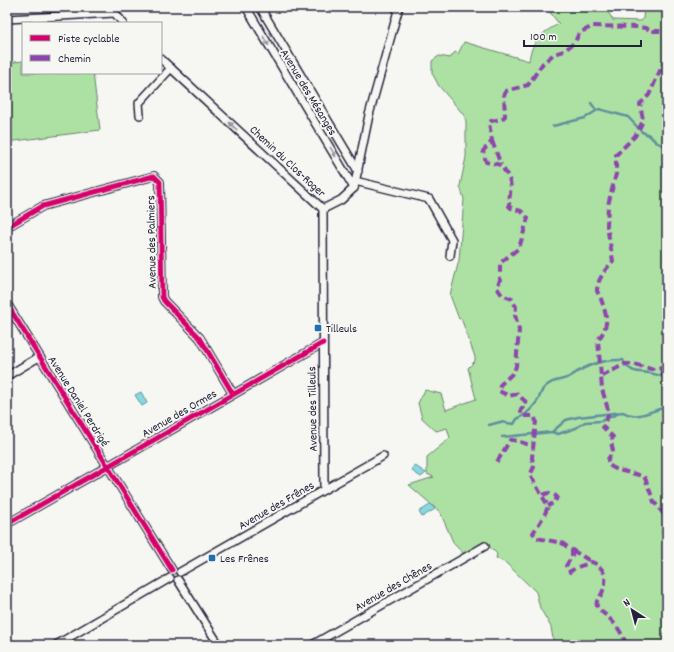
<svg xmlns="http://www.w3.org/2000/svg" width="674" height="652" font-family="Dekko,sans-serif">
<rect width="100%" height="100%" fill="#f6f6f2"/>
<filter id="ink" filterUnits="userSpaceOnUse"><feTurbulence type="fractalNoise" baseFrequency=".025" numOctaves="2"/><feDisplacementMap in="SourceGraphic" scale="8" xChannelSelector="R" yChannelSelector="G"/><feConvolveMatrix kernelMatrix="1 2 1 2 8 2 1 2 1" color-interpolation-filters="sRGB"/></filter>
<g filter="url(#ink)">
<g fill="#ade1a3" stroke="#68826f">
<path d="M 546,7 L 605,7 L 613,20 L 641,21 L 643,19 L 644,7 L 667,7 L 667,645 L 554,645 L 551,627 L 540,608 L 536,592 L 506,563 L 496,558 L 497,554 L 484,541 L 465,555 L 454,544 L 440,512 L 409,485 L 434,477 L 427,474 L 427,457 L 450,438 L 447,428 L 436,431 L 422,418 L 418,403 L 425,390 L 441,394 L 446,410 L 476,399 L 468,368 L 475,361 L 475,357 L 461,318 L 459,319 L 450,295 L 459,260 L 464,199 L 460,186 L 466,157 L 466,121 L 464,115 L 439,86 L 432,73 L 432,61 L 439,56 L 450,58 L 455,52 L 458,54 L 464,42 L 529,61 C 531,42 542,32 559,24 Z"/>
<polygon points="23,61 23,73 93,73 100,130 7,142 7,63"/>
</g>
<g fill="#88d9de" stroke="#5f909d">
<polygon points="141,392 147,403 142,406 135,395"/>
<polygon points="414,465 426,473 421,477 412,471"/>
<polygon points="431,504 435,509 422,517 419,512"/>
</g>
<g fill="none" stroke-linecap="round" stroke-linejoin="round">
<g stroke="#5f909d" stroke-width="2.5">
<polyline points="591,103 596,110"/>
<polyline points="553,126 585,118 599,109 628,117 642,132 649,135 656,142 666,147"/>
<polyline points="660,376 667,366"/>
<path d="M 489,425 L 500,422 L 514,424 L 517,419 C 524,416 531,410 536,403 C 539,399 540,394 543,389 C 553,378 561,382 571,376 C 586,365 604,359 623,360 C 631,376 641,370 654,374 C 659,375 663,377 667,378"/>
<polyline points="552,432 558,434 576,428 585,422 601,421 617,414"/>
<path d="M 502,437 L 552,432 L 566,420 L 578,417 L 623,412 C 638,421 651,410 667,407"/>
</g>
<g stroke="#22223b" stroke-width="10">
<g id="minor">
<polyline points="110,7 123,23"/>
<polyline points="246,7 354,188"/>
<polyline points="260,7 358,171"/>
<polyline points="7,19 114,13"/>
<polyline points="161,59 323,209"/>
<polyline points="140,115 139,103 171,68"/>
<polyline points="355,181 429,199 452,240 450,256"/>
<polyline points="323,209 324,489"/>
<polyline points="323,209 341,200 354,188 369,115 399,7"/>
<polyline points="7,227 43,206 154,176 160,182 162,297 164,301 200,338 233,394"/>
<polyline points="7,304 172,570"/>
<polyline points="7,376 39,357"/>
<polyline points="7,524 323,343"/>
<polyline points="180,572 383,456"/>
<polyline points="178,580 219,645"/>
<polyline points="56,645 170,578"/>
<polyline points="312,645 485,546"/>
</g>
</g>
<use href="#minor" stroke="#f6f6f2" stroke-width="7"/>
<g stroke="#8e44ad" stroke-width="4" stroke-dasharray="8 4" stroke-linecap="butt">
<path d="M 667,59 L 663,64 L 649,95 L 640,104 L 643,120 L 641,125 L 635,136 L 616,155 L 616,174 L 608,205 L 607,226 L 613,261 C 606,269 597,279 597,291 C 598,293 600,297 601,299 C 607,317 610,324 598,340 L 602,389 L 609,413 L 603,427 L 613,437 L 611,442 L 613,451 L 608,459 L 608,464 C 616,473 634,471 645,478 L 654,502 L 666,517 L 663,532 L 667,545"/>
<polyline points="492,141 501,165"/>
<polyline points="602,376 625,364 634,364 651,369 660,368 662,371 667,372"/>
<path d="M 497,462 L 510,440 C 519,439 524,446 533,444"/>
<path d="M 543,495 C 549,492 552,492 557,497 L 555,502 L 548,506"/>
<polyline points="572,550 592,562"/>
<path d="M 626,645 C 623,633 613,620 603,613 C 601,610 598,610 597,606 C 595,600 600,598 602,593 C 608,580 606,568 592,562 L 575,568 L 570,572 L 566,566 L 572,556 L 572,550 L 562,543 L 537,538 L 533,533 C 538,525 545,516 548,506 L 530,475 L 534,467 L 532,458 L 536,421 L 534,416 L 524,416 L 521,414 L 521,410 L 526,403 L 525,401 L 517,394 L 509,396 L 499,391 L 500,385 L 514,372 L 516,366 L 519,330 L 515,315 L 516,307 L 512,299 L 502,295 L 497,288 L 500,280 L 500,263 L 519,248 L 528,218 L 521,211 L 511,208 L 509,206 C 510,182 515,187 501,165 L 486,162 L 483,151 L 492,141 L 489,123 L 491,121 L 502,119 L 505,116 L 504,96 L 506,91 L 528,85 L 543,63 L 554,54 L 564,51 L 575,42 L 579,33 L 593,26 L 638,27 L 646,28 L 651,31 L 667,31"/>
</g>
<g stroke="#f6f6f2" stroke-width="8">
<g id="cycleway">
<polyline points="7,227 43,206 154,176 160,182 162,297 164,301 200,338 233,394"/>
<polyline points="7,304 172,570"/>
<polyline points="7,524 323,343"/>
</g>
</g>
<use href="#cycleway" stroke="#d6006c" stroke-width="5"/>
</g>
<defs><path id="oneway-solid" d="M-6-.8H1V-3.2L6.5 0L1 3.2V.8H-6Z"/></defs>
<g fill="#9797a0">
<use href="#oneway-solid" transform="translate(266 41) rotate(59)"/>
<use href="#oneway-solid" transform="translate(233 126) rotate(-137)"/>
<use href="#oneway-solid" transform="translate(333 152) rotate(60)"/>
</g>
</g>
<g fill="#1f6fb2" stroke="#f6f6f2" stroke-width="1.5">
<rect x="314" y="324" width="8" height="8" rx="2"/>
<rect x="208" y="554" width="8" height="8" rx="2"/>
</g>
<g text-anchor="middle" stroke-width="4" stroke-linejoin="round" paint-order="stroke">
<g font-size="12" fill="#22223b" stroke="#f6f6f2">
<text transform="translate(309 92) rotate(59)" y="4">Avenue des Mésanges</text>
<text transform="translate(288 161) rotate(43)" y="4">Chemin du Clos-Roger</text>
<text transform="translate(151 242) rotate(-91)" y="4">Avenue des Palmiers</text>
<text transform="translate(79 401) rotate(58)" y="4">Avenue Daniel Perdrigé</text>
<text transform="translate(312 409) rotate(-91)" y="4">Avenue des Tilleuls</text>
<text transform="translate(179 413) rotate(-30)" y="4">Avenue des Ormes</text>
<text transform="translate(276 505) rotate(-30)" y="4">Avenue des Frênes</text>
<text transform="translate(393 586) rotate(-30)" y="4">Avenue des Chênes</text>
</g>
<g font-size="12" fill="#22223b" stroke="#f6f6f2" text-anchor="start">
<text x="326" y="332">Tilleuls</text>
<text x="220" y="562">Les Frênes</text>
</g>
</g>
<rect width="674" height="652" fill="none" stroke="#f6f6f2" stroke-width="24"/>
<rect x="12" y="12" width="650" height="628" fill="none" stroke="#22223b" stroke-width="1.5" filter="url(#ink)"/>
<rect x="22" y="22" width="140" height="52" fill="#f6f6f2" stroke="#a1a1a9"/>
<rect x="30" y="35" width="20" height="6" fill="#d6006c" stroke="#a1a1a9"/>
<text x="58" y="42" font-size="12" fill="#22223b">Piste cyclable</text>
<rect x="30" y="55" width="20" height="6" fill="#8e44ad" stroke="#a1a1a9"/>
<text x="58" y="62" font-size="12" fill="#22223b">Chemin</text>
<g transform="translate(632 610) rotate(324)" stroke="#f6f6f2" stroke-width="3" paint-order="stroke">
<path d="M0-3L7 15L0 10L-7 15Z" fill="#22223b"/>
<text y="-6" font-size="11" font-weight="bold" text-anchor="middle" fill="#22223b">N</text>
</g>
<path d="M524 40v6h117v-6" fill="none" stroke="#22223b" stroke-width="2"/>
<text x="530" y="40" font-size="12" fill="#22223b" stroke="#f6f6f2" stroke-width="3" paint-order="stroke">100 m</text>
</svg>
